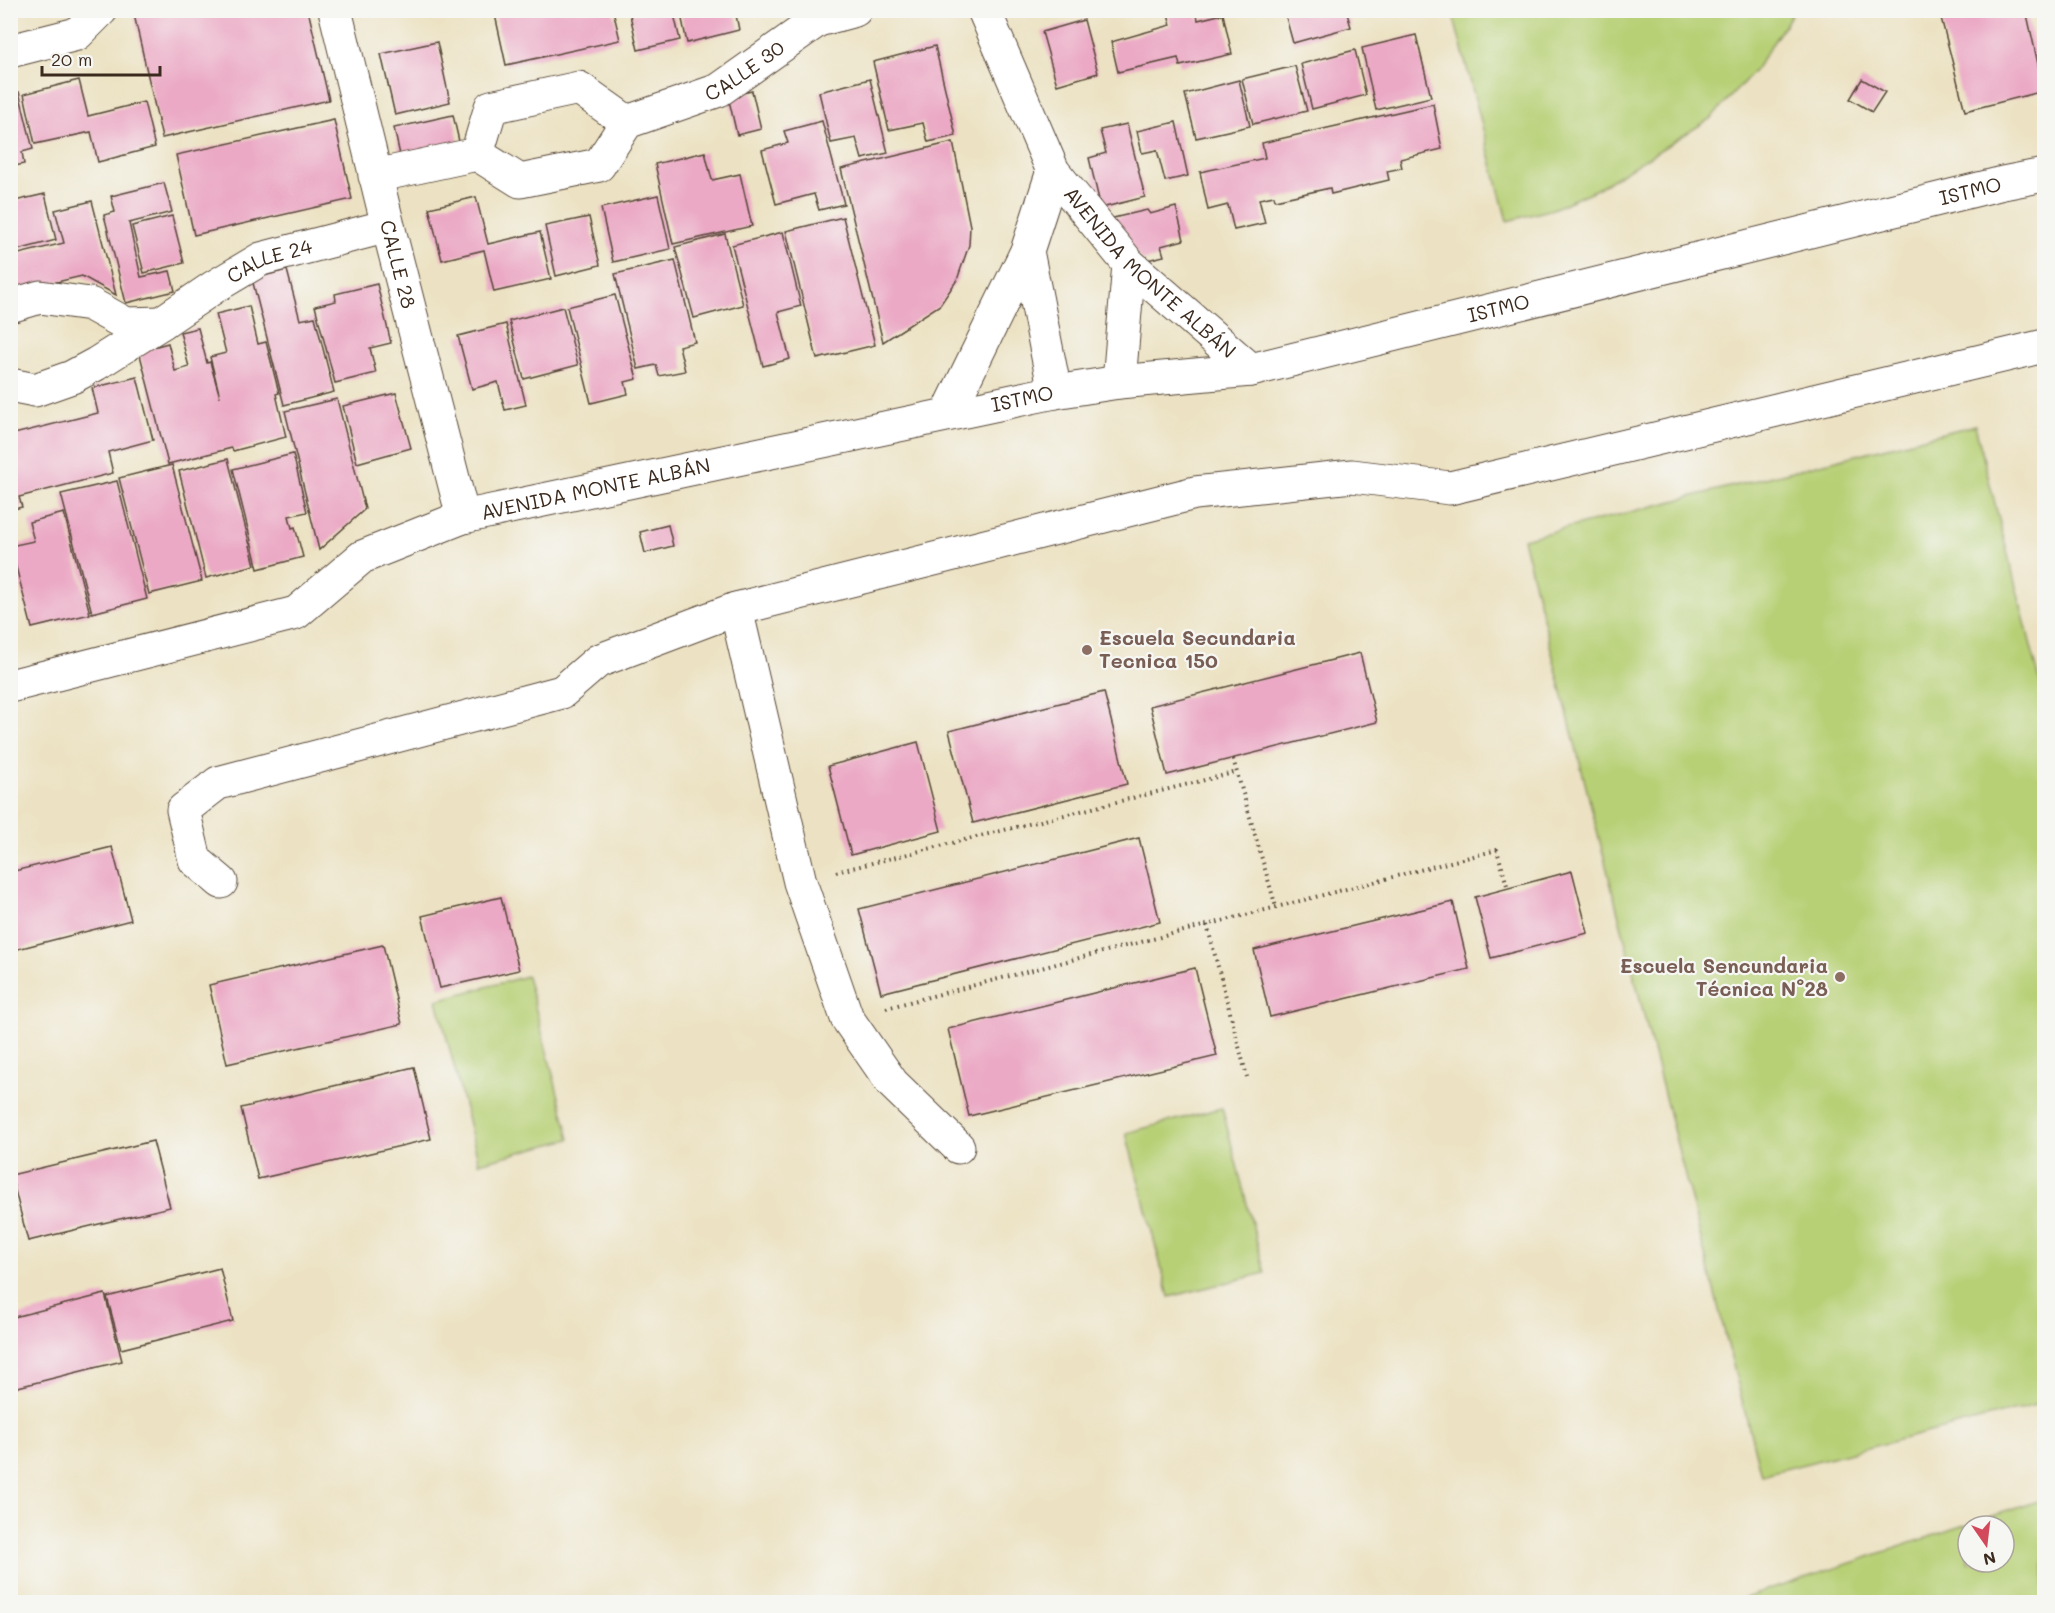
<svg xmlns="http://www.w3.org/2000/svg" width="2055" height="1613" font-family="Mali,sans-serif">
<rect width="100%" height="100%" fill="#f6f6f2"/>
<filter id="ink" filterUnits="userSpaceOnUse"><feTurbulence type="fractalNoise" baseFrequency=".0167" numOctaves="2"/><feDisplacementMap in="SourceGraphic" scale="12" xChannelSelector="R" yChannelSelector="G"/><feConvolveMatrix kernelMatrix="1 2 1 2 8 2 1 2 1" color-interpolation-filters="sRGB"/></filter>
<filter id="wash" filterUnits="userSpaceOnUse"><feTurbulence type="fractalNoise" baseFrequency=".008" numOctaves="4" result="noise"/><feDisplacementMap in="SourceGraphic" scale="24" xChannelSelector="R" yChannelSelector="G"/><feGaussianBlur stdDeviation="1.35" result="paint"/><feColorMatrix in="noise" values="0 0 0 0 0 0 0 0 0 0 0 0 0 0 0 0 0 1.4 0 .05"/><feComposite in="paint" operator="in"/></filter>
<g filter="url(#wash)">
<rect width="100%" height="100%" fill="#ece2c3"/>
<g fill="#b7d076" stroke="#797d4a" stroke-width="1.5" fill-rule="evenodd">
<polygon points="1452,11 1452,10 1794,11 1755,70 1710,119 1597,189 1553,209 1507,221"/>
<polygon points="1975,425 2044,697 2044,1403 1761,1475 1523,539"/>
<polygon points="527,976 570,1139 479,1163 437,1000"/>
<polygon points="1222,1108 1265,1273 1169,1297 1126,1133"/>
<path d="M 2044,1499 L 2044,1602 L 1733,1602 ZM 1968,1526 L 2004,1526 L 2004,1562 L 1968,1562 Z"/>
</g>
<g id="blocks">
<g fill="#eba9c5">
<polygon points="133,10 308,10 329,100 162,138"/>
<polygon points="494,10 613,10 620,40 506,65"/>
<polygon points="651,10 673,10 680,40 638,50 630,15"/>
<polygon points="680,10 735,10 739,30 687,43"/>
<polygon points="1167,10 1196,10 1198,20 1223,14 1232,54 1180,66 1178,58 1118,72 1111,42 1171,25"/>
<polygon points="1284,10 1346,10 1351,27 1293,43"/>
<polygon points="1939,10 2026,10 2044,91 1965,111"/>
<polygon points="1084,20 1098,73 1057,85 1042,32"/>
<polygon points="1416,35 1431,97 1376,110 1362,48"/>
<polygon points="437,42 450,102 395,115 381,54"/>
<polygon points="935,46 956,136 928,142 923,123 889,130 873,62"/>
<polygon points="1355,50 1366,95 1312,109 1301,64"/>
<polygon points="1295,66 1307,111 1253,124 1242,79"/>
<polygon points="870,79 888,153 862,159 856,138 831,143 819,92"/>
<polygon points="1862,79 1885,92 1872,112 1850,99"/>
<polygon points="79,80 88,116 144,102 155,147 98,162 91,132 35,144 24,94"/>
<polygon points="1239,80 1250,126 1196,138 1185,94"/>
<polygon points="752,91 761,129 737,135 728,96"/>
<polygon points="19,92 33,149 22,152 24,164 10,167 10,94"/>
<polygon points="1433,104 1442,149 1400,159 1402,168 1387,171 1389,180 1331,194 1330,188 1275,200 1274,196 1259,199 1265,223 1234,230 1228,205 1208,210 1200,172 1265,158 1262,143"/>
<polygon points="453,115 461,150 402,164 394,128"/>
<polygon points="334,120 352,199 194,235 176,155"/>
<polygon points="822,121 844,204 819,210 814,194 776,204 762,150 788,143 784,131"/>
<polygon points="1176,122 1188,176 1165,181 1157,150 1142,153 1137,131"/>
<polygon points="1127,124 1145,197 1101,208 1089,158 1106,153 1100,130"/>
<polygon points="953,142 970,226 969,245 957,280 940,305 883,342 841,169"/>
<polygon points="705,152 712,180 740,174 752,226 673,244 655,164"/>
<polygon points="164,183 172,212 129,223 141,277 170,271 175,291 126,303 104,215 115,212 111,196"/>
<polygon points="45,194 56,240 10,252 10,202"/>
<polygon points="658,195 670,249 613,262 601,208"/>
<polygon points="476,197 488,244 540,232 551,279 494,292 484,250 442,260 429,208"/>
<polygon points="92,201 116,295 82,276 10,293 10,256 64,243 55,210"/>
<polygon points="1176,207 1184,240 1161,246 1164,256 1143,261 1109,219 1147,210 1150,214"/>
<polygon points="172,216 184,263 144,273 132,226"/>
<polygon points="589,217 600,265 556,276 545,226"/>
<polygon points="843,217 875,345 817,359 786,231"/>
<polygon points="783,232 801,306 778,312 790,359 763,366 732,245"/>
<polygon points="725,234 743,305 694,318 675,247"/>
<polygon points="675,260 695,342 679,346 685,371 659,376 656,365 638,369 615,274"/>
<polygon points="287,270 300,320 315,317 334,392 284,405 252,279"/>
<polygon points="377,284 391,343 370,348 376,373 335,383 315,306 336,301 335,294"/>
<polygon points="615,295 637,379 625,382 628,394 591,403 567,307"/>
<polygon points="249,306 258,344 266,342 279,393 276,394 286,437 233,451 232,448 168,464 139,351 168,343 175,371 189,367 180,332 198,328 207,363 210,362 220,397 210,357 226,353 216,314"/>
<polygon points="563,307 578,365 524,379 509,321"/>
<polygon points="506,324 526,405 505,410 498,382 472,389 458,336"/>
<polygon points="137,377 153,440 108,452 113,473 19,497 22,507 10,510 10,435 98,413 92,388"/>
<polygon points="396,393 411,448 357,463 343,406"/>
<polygon points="337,399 365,509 319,550 285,411"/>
<polygon points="293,454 307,512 289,516 292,528 295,527 303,557 258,569 233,469"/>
<polygon points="228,459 255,565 206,578 179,471"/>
<polygon points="172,465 202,581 149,594 119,478"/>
<polygon points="117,481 147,599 92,613 61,494"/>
<polygon points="64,513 90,614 32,628 15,563 10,564 10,546 34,541 29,522"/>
<polygon points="668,525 673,546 645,553 640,532"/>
<polygon points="1360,653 1377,722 1167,775 1150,706"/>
<polygon points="1104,692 1127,784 973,823 949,731"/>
<polygon points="918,742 941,831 851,855 828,766"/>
<polygon points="1139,838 1160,922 881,993 859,909"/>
<polygon points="112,847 131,920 10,951 10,872"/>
<polygon points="1572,871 1588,933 1491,958 1475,897"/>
<polygon points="501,897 519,970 440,988 422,916"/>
<polygon points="1453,902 1469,969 1270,1017 1254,950"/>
<polygon points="383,945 402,1024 227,1064 209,985"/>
<polygon points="1195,968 1217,1056 969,1116 948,1029"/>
<polygon points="414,1067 431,1139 258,1179 241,1108"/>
<polygon points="153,1141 170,1207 28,1241 11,1175"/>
<polygon points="220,1268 233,1321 121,1349 107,1297"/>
<polygon points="105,1294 122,1361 10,1389 10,1318"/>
</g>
</g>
</g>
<g filter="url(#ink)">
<use href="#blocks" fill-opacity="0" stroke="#564637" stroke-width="1.5"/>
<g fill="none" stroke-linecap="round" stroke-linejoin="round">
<g stroke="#564637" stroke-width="35">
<g id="minor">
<path id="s1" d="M 335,10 L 388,226 L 463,517"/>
<path id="s2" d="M 984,10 L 1053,171 L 1129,264 L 1251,370"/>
<polyline points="10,51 77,34 101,10"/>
<polyline points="477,154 491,107 579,88 627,122"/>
<path id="s3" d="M 375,176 L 477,154 L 520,181 L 599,165 L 627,122 L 719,90 L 818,20 L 855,10"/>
<polyline points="1027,251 1055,392"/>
<path id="s4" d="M 10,306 L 40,297 L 90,304 L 126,324 L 161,323 L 214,287 L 261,259 L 388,226"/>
<polyline points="1119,382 1129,264"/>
<polyline points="10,385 35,390 72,377 96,364 161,323"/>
<polyline points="948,413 1027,251 1053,171"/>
<polyline points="736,609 800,882 847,1018 892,1083 958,1147"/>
<path id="s5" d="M 10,686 L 296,613 L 362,557 L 463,517 L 1055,392 L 1119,382 L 1251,370 L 2003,183 L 2044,175"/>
<polyline points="221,882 195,860 183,810 218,783 562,692 598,661 736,609 1195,493 1352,476 1450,488 2044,346"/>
</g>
</g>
<g stroke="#564637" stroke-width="4" stroke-dasharray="1.5 4.5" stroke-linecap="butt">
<polyline points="1233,759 1276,907"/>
<polyline points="836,872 1237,772"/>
<polyline points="1207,925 1247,1077"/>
<polyline points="886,1008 1497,850 1508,889"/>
</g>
<use href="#minor" stroke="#fff" stroke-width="33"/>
</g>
</g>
<g fill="#8d6e63" stroke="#f6f6f2" stroke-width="2">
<circle cx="1087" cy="650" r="6"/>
<circle cx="1840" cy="977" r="6"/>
</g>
<g text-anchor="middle" stroke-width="4.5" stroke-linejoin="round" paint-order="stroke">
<g font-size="20" fill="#3b2a1e" stroke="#f6f6f2">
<text dy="7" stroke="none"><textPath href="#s3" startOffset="416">CALLE 30</textPath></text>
<text dy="7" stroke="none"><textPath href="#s5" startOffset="2034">ISTMO</textPath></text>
<text dy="7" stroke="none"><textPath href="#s4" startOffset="284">CALLE 24</textPath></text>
<text dy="7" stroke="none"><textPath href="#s1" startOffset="262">CALLE 28</textPath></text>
<text dy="7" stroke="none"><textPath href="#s2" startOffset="316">AVENIDA MONTE ALBÁN</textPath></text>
<text dy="7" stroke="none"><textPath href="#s5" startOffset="1548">ISTMO</textPath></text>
<text dy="7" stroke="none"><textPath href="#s5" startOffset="1062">ISTMO</textPath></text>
<text dy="7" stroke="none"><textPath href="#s5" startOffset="626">AVENIDA MONTE ALBÁN</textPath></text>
</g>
<g font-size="20" font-weight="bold" fill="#785e54" stroke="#f6f6f2" text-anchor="start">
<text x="1099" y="645">Escuela Secundaria<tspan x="1099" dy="23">Tecnica 150</tspan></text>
<text x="1828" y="973" text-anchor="end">Escuela Sencundaria<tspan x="1828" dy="23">Técnica N°28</tspan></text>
</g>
</g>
<rect width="2055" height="1613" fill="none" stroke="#f6f6f2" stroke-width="36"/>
<g transform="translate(1986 1544) rotate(166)"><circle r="28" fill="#f6f6f2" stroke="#aba49d" stroke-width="1.5"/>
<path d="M0-4.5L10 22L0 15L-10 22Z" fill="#d1495b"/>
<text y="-9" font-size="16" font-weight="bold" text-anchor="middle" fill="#3b2a1e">N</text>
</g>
<path d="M42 66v9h118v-9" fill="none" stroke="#3b2a1e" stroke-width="3"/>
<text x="51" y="66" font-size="18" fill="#3b2a1e" stroke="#f6f6f2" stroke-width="4.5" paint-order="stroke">20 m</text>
</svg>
